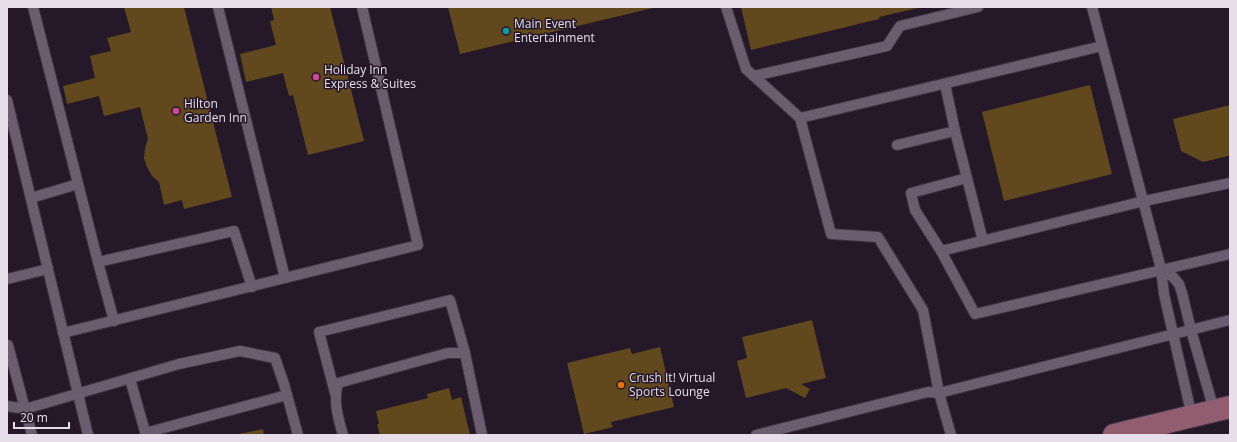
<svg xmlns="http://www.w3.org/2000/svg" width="1237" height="442" font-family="'Open Sans',sans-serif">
<rect width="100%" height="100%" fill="#241829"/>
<g fill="#61481d">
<polygon points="124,7 184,7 232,197 184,209 182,200 164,205 159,182 152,176 147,167 144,158 145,148 148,139 140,107 104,116 99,96 67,104 63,86 95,78 90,56 111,51 107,38 131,32"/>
<polygon points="271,7 330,7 364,141 308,155 293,95 289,96 283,73 246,82 240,54 276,45 270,21 274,20"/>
<polygon points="448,7 653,7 653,8 460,54"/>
<polygon points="741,7 918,7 918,8 879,17 879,19 751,50"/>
<polygon points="1090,85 1112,174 1004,201 982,112"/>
<polygon points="1230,105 1230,154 1228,156 1203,162 1181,151 1173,119"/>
<polygon points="812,320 826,378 801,384 810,389 805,398 786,388 746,398 737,361 747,358 742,337"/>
<polygon points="660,347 674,407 611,422 613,427 584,434 567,363 630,348 632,354"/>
<polygon points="449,388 452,400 461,397 470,435 380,435 377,424 379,424 376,411 428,398 427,394"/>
<polygon points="263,429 264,435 239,435 239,434"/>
</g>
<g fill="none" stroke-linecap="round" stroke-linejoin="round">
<g stroke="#3d3441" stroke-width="12">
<g id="service">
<polyline points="33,7 98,262 234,231 252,287"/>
<polyline points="218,7 285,278"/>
<polyline points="726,7 746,69 800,118 831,234 878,237 923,310 939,393 1230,320"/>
<polyline points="1092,7 1161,269 1164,294 1192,417"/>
<polyline points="754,76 887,46 900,26 978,7"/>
<polyline points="7,100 88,435"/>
<polyline points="800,118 1102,46"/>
<polyline points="955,131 983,241"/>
<polyline points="897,145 955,131 945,84"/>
<polyline points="967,178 911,193 915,210 941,251 1144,201 1230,183"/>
<polyline points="31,198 78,184"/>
<polyline points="941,251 975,314 1230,254"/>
<polyline points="98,262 114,321"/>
<polyline points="1161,269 1173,277 1179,284 1182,293 1191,330 1214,410"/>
<polyline points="7,279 48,269"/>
<polyline points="63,333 418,245 362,7"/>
<polyline points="7,346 8,345 25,409 179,364 240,351 275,358 284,384 298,435"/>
<polyline points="130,379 146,435"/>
<polyline points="335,393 319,332 450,300 465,353"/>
<polyline points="7,406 25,409 32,435"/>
<polyline points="145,433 287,395"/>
<path d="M 343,435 C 338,418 333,401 338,383 L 448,353 L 465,353 L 482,435"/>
<polyline points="756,435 928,392 939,393 951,435"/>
</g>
</g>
<g stroke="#3d3441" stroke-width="24">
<polyline id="secondary" points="1114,435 1230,407"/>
</g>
<use href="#service" stroke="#6b5c70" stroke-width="10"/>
<use href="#secondary" stroke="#915d6f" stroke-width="22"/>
</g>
<circle fill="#0f9aa8" stroke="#241829" stroke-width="1.5" cx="506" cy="31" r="4"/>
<g fill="#d1479c" stroke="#241829" stroke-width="1.5">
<circle cx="316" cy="77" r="4"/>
<circle cx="176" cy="111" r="4"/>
</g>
<circle fill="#e8710a" stroke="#241829" stroke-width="1.5" cx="621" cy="385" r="4"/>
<g text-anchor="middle" stroke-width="3" stroke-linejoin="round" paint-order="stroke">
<g font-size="12" fill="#e6dee9" stroke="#241829" text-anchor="start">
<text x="514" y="28">Main Event<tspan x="514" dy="14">Entertainment</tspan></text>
<text x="324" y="74">Holiday Inn<tspan x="324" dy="14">Express &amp; Suites</tspan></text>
<text x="184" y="108">Hilton<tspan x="184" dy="14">Garden Inn</tspan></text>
<text x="629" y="382">Crush It! Virtual<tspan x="629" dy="14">Sports Lounge</tspan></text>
</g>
</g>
<rect width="1237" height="442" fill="none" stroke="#e6dee9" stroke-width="16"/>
<path d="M14 422v6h55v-6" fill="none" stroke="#e6dee9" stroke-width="2"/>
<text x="20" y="422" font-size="12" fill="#e6dee9" stroke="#241829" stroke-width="3" paint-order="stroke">20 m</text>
</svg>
